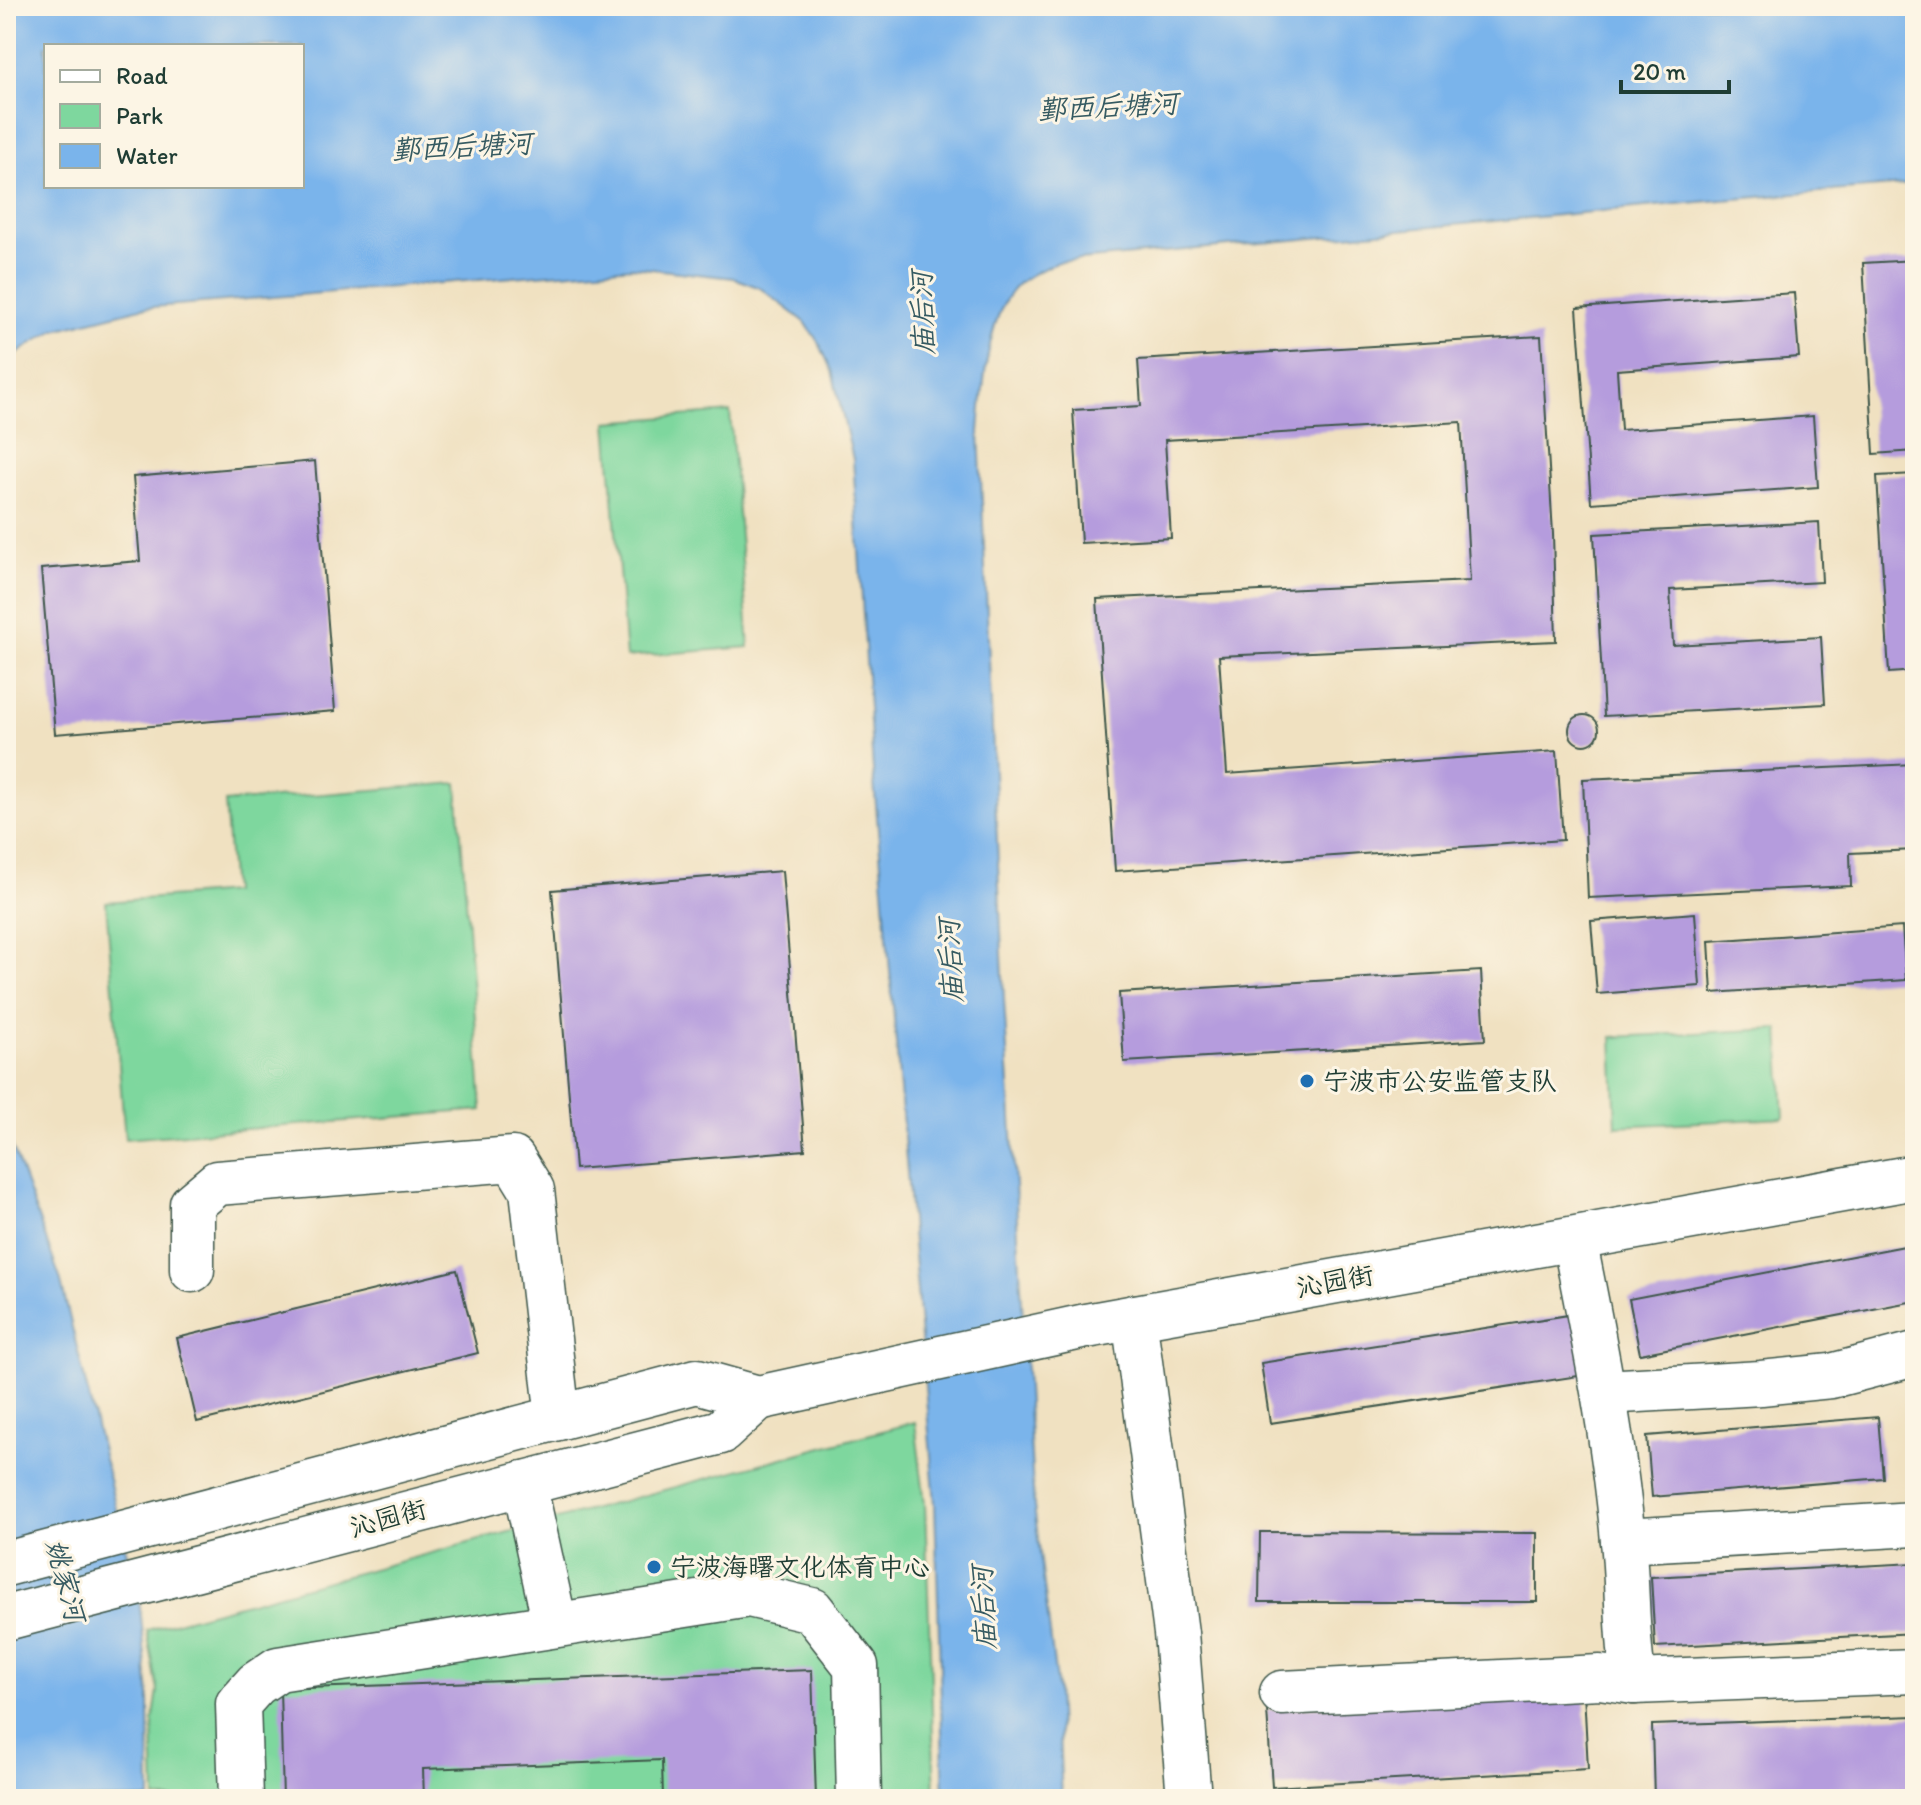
<svg xmlns="http://www.w3.org/2000/svg" width="1921" height="1805" font-family="Itim,'LXGW WenKai TC',sans-serif">
<rect width="100%" height="100%" fill="#fcf5e5"/>
<filter id="ink" filterUnits="userSpaceOnUse"><feTurbulence type="fractalNoise" baseFrequency=".0125" numOctaves="2"/><feDisplacementMap in="SourceGraphic" scale="16" xChannelSelector="R" yChannelSelector="G"/><feConvolveMatrix kernelMatrix="1 2 1 2 8 2 1 2 1" color-interpolation-filters="sRGB"/></filter>
<filter id="wash" filterUnits="userSpaceOnUse"><feTurbulence type="fractalNoise" baseFrequency=".006" numOctaves="4" result="noise"/><feDisplacementMap in="SourceGraphic" scale="32" xChannelSelector="R" yChannelSelector="G"/><feGaussianBlur stdDeviation="1.8" result="paint"/><feColorMatrix in="noise" values="0 0 0 0 0 0 0 0 0 0 0 0 0 0 0 0 0 1.4 0 .05"/><feComposite in="paint" operator="in"/></filter>
<g filter="url(#wash)">
<rect width="100%" height="100%" fill="#f0e1c1"/>
<g fill="#7ed79e" stroke="#4e8a69" stroke-width="2">
<polygon points="730,412 749,647 626,657 607,422"/>
<polygon points="457,783 482,1110 125,1139 106,902 232,892 225,802"/>
<polygon points="1779,1029 1784,1118 1616,1126 1612,1037"/>
<polygon points="915,1422 925,1504 935,1799 155,1799 153,1722 158,1691 147,1630"/>
</g>
<g fill="#7ab4eb" stroke="#4c7890" stroke-width="2" fill-rule="evenodd">
<path d="M 6,6 L 1915,6 L 1915,184 L 1698,202 L 1058,262 C 1041,270 1022,277 1011,292 C 987,323 982,394 979,432 L 1004,999 L 1034,1506 L 1057,1689 L 1062,1799 L 944,1799 L 935,1504 L 873,770 L 853,459 L 832,371 L 820,345 L 805,322 L 760,288 L 734,278 L 633,267 L 141,308 L 55,330 L 31,344 L 6,362 ZM 46,46 L 302,46 L 302,186 L 46,186 Z"/>
<polygon points="6,1129 60,1278 140,1607 149,1695 150,1799 16,1799 6,1728"/>
</g>
<g id="blocks">
<g fill="#b59cdd">
<polygon points="1915,260 1915,451 1874,454 1863,263"/>
<polygon points="1794,293 1799,357 1617,370 1621,430 1813,416 1818,487 1591,503 1577,308"/>
<polygon points="1541,336 1553,534 1556,641 1219,656 1227,774 1557,751 1563,840 1115,871 1097,599 1470,581 1461,422 1165,440 1171,538 1081,543 1073,410 1141,406 1138,360"/>
<polygon points="315,461 335,711 55,734 41,569 140,561 133,477"/>
<polygon points="1915,474 1915,671 1889,673 1877,476"/>
<polygon points="1819,522 1822,582 1670,590 1673,645 1821,637 1825,704 1604,716 1594,534"/>
<circle cx="1584" cy="730" r="15"/>
<polygon points="1915,764 1915,850 1850,853 1851,886 1588,898 1583,779"/>
<polygon points="782,871 805,1150 575,1169 552,890"/>
<polygon points="1695,913 1700,986 1597,994 1591,921"/>
<polygon points="1902,927 1906,980 1712,993 1709,941"/>
<polygon points="1481,971 1485,1040 1124,1062 1119,993"/>
<polygon points="1915,1244 1915,1301 1640,1354 1629,1299"/>
<polygon points="457,1270 478,1353 197,1422 177,1338"/>
<polygon points="1575,1314 1585,1375 1270,1423 1261,1363"/>
<polygon points="1878,1417 1883,1478 1652,1497 1647,1436"/>
<polygon points="1260,1532 1537,1533 1537,1602 1259,1602"/>
<polygon points="1915,1563 1915,1633 1655,1647 1651,1577"/>
<polygon points="812,1670 816,1799 663,1799 662,1760 423,1769 424,1799 283,1799 280,1689"/>
<polygon points="1584,1692 1588,1769 1272,1787 1267,1710"/>
<polygon points="1915,1716 1915,1791 1654,1799 1652,1725"/>
</g>
</g>
</g>
<g filter="url(#ink)">
<use href="#blocks" fill-opacity="0" stroke="#3e5649" stroke-width="2"/>
<g fill="none" stroke-linecap="round" stroke-linejoin="round">
<g stroke="#3e5649" stroke-width="47">
<g id="minor">
<path d="M 1574,1239 C 1594,1339 1614,1439 1623,1541 C 1628,1588 1626,1635 1634,1682"/>
<polyline points="192,1270 192,1204 217,1183 513,1159 532,1190 558,1418"/>
<polyline points="1134,1317 1176,1633 1189,1799"/>
<polyline points="1604,1392 1761,1383 1831,1376 1915,1354"/>
<polyline points="524,1483 555,1625"/>
<polyline points="1623,1541 1915,1524"/>
<polyline points="6,1564 697,1381 758,1398 1086,1326 1915,1177"/>
<polyline points="6,1618 721,1432 758,1398"/>
<polyline points="1282,1693 1600,1677 1634,1682 1915,1671"/>
<polyline points="241,1799 238,1704 256,1684 278,1669 749,1595 812,1610 856,1666 859,1799"/>
</g>
</g>
<use href="#minor" stroke="#fff" stroke-width="44"/>
</g>
</g>
<g fill="#1f6fb2" stroke="#fcf5e5" stroke-width="3">
<circle cx="1307" cy="1081" r="8"/>
<circle cx="654" cy="1567" r="8"/>
</g>
<g text-anchor="middle" stroke-width="6" stroke-linejoin="round" paint-order="stroke">
<g font-size="26" fill="#1f3d34" stroke="#fcf5e5" text-anchor="start">
<text x="1323" y="1090">宁波市公安监管支队</text>
<text x="670" y="1576">宁波海曙文化体育中心</text>
</g>
<g font-size="26" fill="#1f3d34" stroke="#fcf5e5">
<text transform="translate(1335 1281) rotate(-10)" y="9">沁园街</text>
<text transform="translate(388 1518) rotate(-15)" y="9">沁园街</text>
</g>
<g font-size="28" font-style="italic" fill="#365b62" stroke="#fcf5e5">
<text transform="translate(1108 106) rotate(-3)" y="10">鄞西后塘河</text>
<text transform="translate(462 146) rotate(-3)" y="10">鄞西后塘河</text>
<text transform="translate(922 313) rotate(-92)" y="10">庙后河</text>
<text transform="translate(950 961) rotate(-93)" y="10">庙后河</text>
<text transform="translate(66 1580) rotate(75)" y="10">姚家河</text>
<text transform="translate(983 1608) rotate(-93)" y="10">庙后河</text>
</g>
</g>
<rect width="1921" height="1805" fill="none" stroke="#fcf5e5" stroke-width="32"/>
<rect x="44" y="44" width="260" height="144" fill="#fcf5e5" stroke="#a4ab9e" stroke-width="2"/>
<rect x="60" y="70" width="40" height="12" fill="#ffffff" stroke="#a4ab9e" stroke-width="2"/>
<text x="116" y="84" font-size="24" fill="#1f3d34">Road</text>
<rect x="60" y="104" width="40" height="24" fill="#7ed79e" stroke="#a4ab9e" stroke-width="2"/>
<text x="116" y="124" font-size="24" fill="#1f3d34">Park</text>
<rect x="60" y="144" width="40" height="24" fill="#7ab4eb" stroke="#a4ab9e" stroke-width="2"/>
<text x="116" y="164" font-size="24" fill="#1f3d34">Water</text>
<path d="M1621 80v12h108v-12" fill="none" stroke="#1f3d34" stroke-width="4"/>
<text x="1633" y="80" font-size="24" fill="#1f3d34" stroke="#fcf5e5" stroke-width="6" paint-order="stroke">20 m</text>
</svg>
